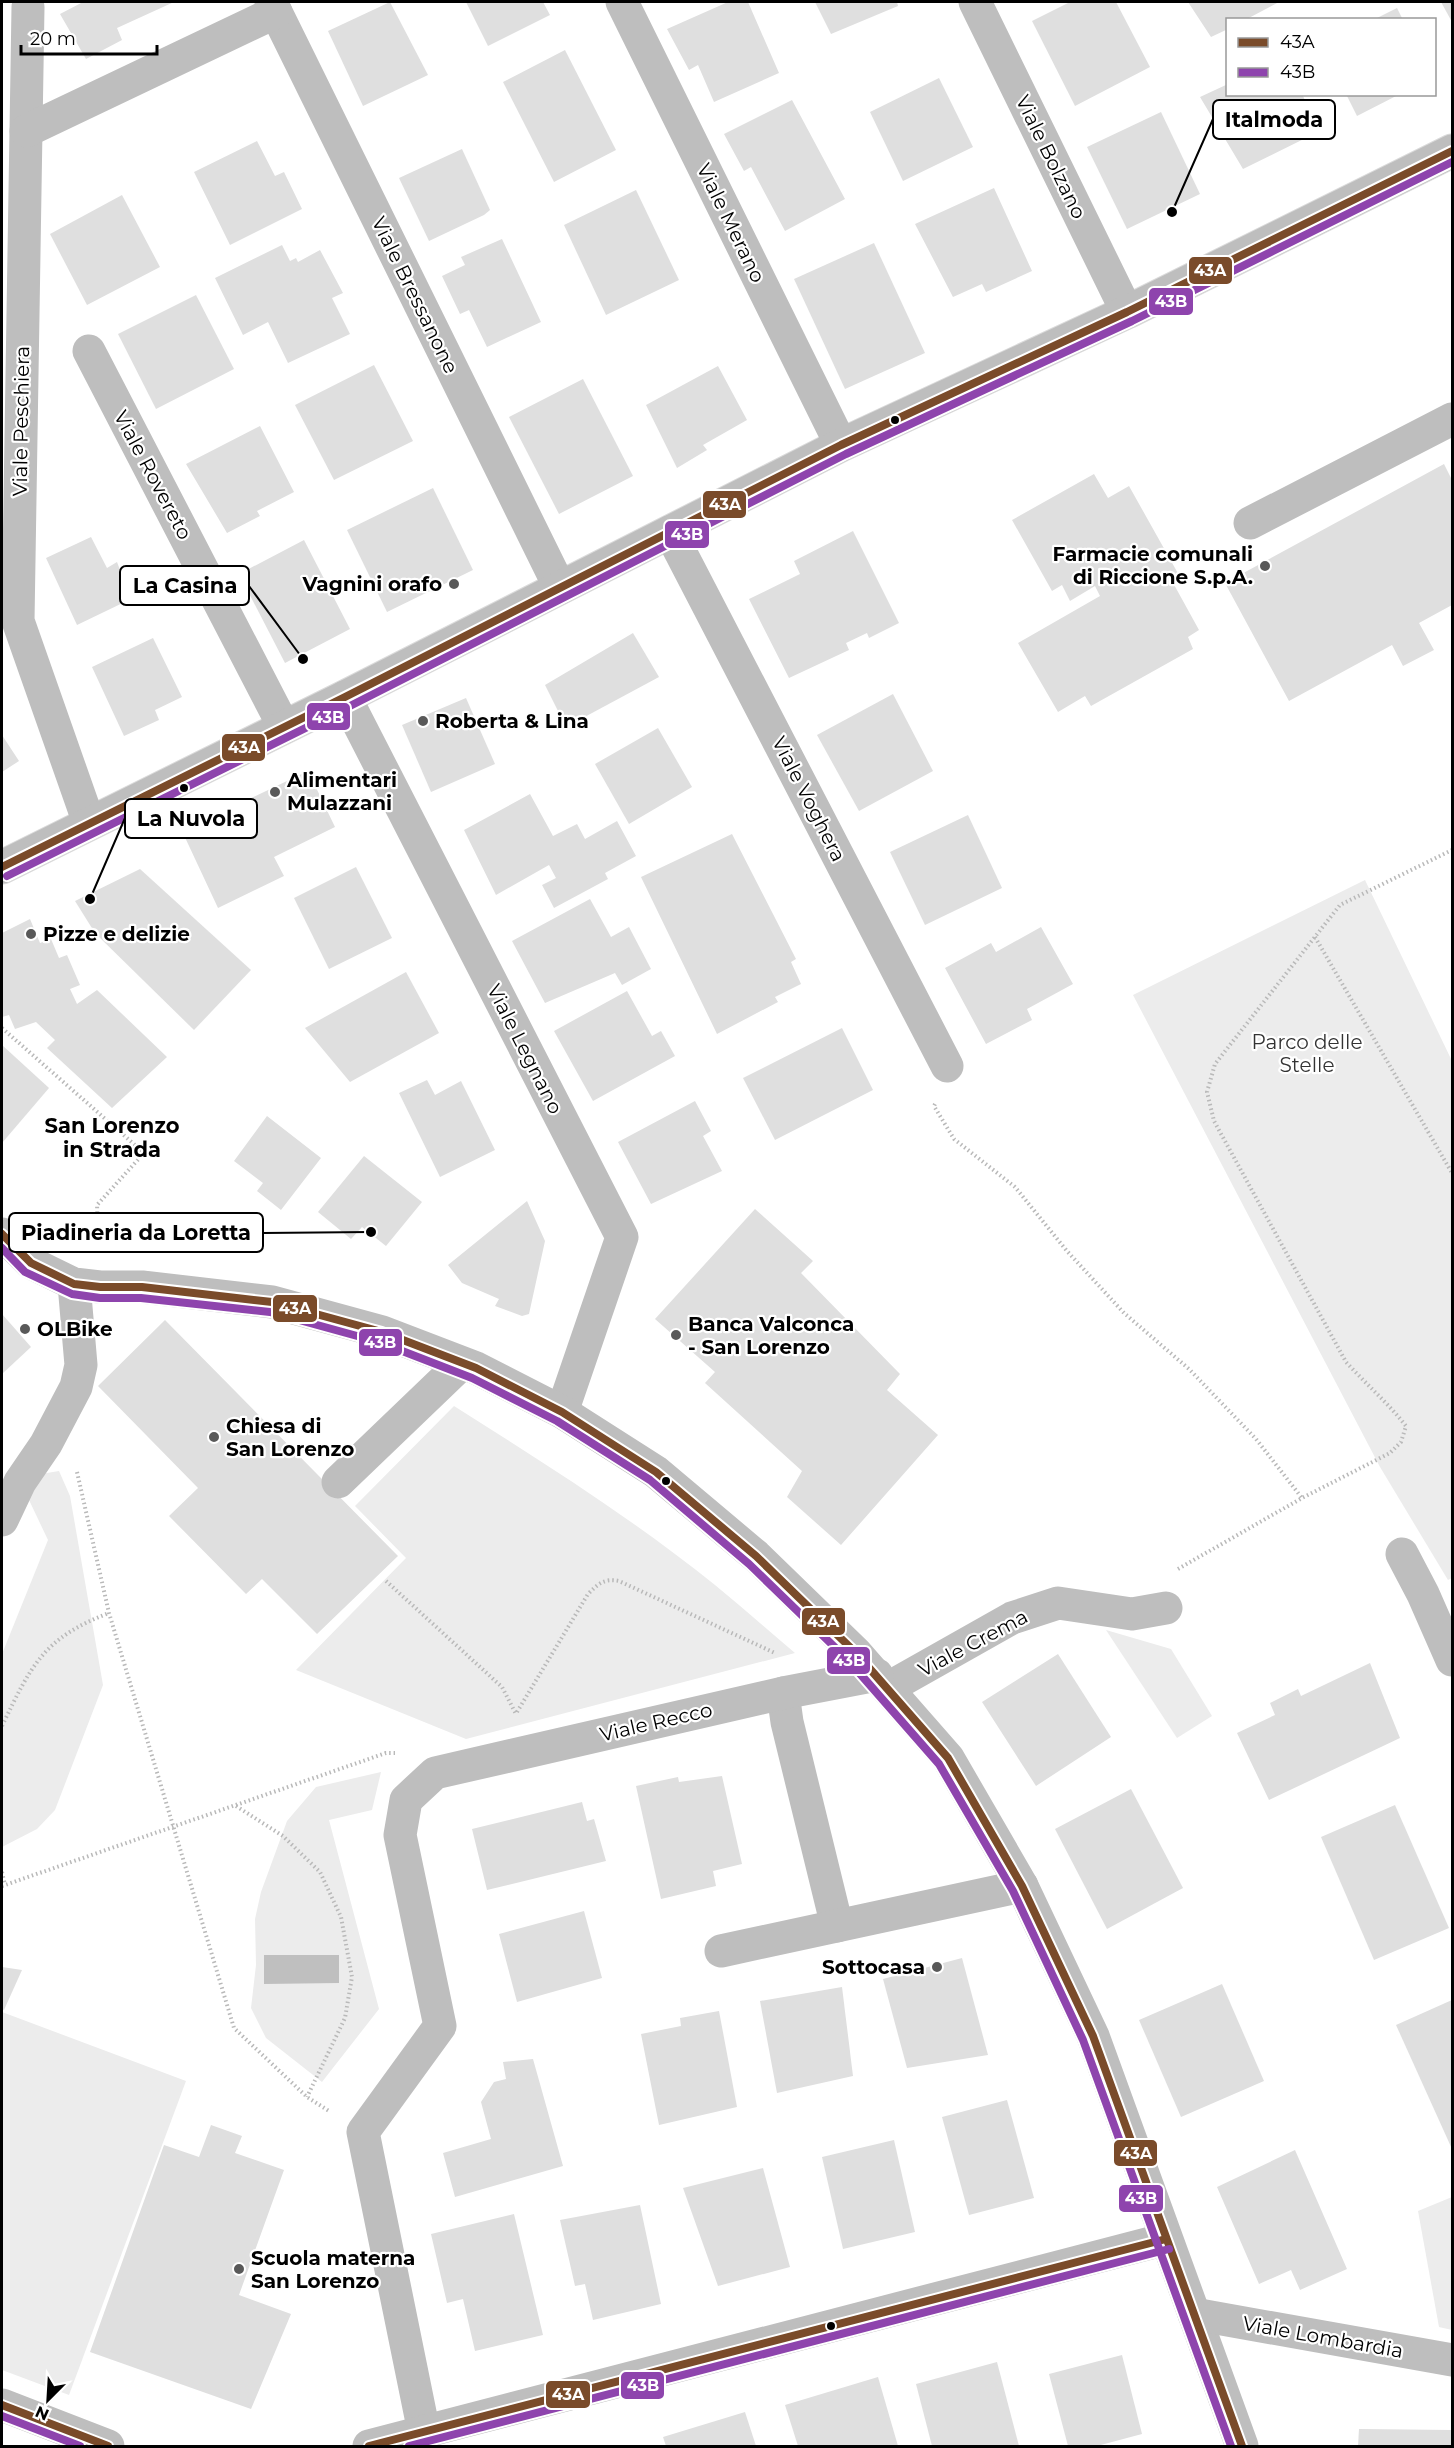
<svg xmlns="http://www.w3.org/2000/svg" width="1454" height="2448" font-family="Montserrat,sans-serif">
<rect width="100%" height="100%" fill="#fff"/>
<g fill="#ececec">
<polygon points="1365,880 1452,1061 1452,1578 1448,1580 1380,1467 1133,995"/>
<path d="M 454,1406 C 543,1462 633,1519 715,1585 C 742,1607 769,1631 795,1653 L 466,1739 L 296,1670 L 406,1558 L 355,1506 Z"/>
<polygon points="59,1471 70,1496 103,1685 55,1810 37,1829 2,1847 2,1654 48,1540 29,1500 41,1474"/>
<polygon points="1106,1630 1171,1649 1212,1716 1177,1738"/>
<polygon points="381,1772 372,1810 329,1820 379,2009 322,2082 266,2038 251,2008 256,1965 255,1919 261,1892 287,1821 316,1787"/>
<polygon points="2,2012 186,2081 69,2395 2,2370"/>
<polygon points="1452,2197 1452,2330 1439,2327 1418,2211"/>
</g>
<polygon fill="#bfbfbf" points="264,1955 339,1955 339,1983 264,1984"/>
<g fill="#dfdfdf">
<polygon points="83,2 174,2 117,28 122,40 86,59 60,14"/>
<polygon points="390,2 428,75 363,106 328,31"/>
<polygon points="466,2 543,2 550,15 488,46"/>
<polygon points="728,2 748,2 779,73 714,102 698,65 689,70 667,29"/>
<polygon points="815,2 897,2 898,6 831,34"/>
<polygon points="1070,2 1116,2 1150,67 1075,106 1032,21"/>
<polygon points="1188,2 1279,2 1245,20 1228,20 1228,29 1211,37"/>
<polygon points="1441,2 1452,2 1452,22"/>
<polygon points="1397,8 1403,20 1373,20"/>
<polygon points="565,50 616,150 554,182 503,82"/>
<polygon points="939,78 973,147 903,181 870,112"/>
<polygon points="1228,84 1228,94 1302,94 1320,131 1243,169 1200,97"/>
<polygon points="1346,94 1400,94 1357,116"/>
<polygon points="792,100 845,199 785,231 751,167 744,171 724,134"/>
<polygon points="1161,112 1200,194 1127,229 1087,147"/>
<polygon points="257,141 275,176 284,172 302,209 230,245 194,172"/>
<polygon points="462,149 490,210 484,215 429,241 399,178"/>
<polygon points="994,188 1032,271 986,292 982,284 953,297 915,224"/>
<polygon points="636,190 679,280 606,315 564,225"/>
<polygon points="122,195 160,267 87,305 50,234"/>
<polygon points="502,239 541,322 487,347 469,310 460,314 442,276 465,265 461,257"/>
<polygon points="874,243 925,353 845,389 794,279"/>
<polygon points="282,245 290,261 296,258 298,262 320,250 343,293 332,298 350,334 288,363 268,322 243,335 215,278"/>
<polygon points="196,295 234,369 156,409 118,334"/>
<polygon points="374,365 413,441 334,480 295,405"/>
<polygon points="718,366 747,420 703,445 707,450 677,468 646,405"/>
<polygon points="583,379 633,476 559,514 509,417"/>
<polygon points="260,426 294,492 257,511 260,516 227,533 186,464"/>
<polygon points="1444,464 1452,480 1452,605 1419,623 1434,650 1403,666 1392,645 1289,701 1225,583"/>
<polygon points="1094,474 1108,498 1129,486 1180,577 1172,581 1199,630 1188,637 1193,649 1091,706 1085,696 1058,712 1018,643 1100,596 1095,586 1070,601 1062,585 1052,591 1012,520"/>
<polygon points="433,488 473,570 387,612 347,530"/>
<polygon points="853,531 899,623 869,638 867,633 846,643 849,650 789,678 749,599 800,574 794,561"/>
<polygon points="91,537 107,568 117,562 131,599 77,625 46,558"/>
<polygon points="304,540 350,629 285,663 239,574"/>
<polygon points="633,633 659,677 566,727 545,685"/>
<polygon points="153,638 182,697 155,710 159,720 124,736 92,667"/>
<polygon points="893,694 933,771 859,811 817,735"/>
<polygon points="466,698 495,764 431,792 402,725"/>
<polygon points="658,728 692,787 629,824 595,764"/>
<polygon points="2,735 19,761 2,772"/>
<polygon points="308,771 335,827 274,857 284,876 218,908 182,831"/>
<polygon points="530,794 553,836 577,824 585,839 617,821 636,856 605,873 608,879 554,908 542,885 556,878 549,865 496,895 464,830"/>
<polygon points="968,815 1002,888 925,925 890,852"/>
<polygon points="732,834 796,959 791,962 801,984 775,997 778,1002 717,1034 641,877"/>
<polygon points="356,867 392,938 329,969 294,898"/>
<polygon points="140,869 251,970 194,1030 95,933 75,901"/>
<polygon points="590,899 611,937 629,927 651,969 622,985 615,973 545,1003 512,941"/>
<polygon points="30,919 40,943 51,939 59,958 67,955 80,985 70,989 77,1004 97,990 167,1057 112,1108 47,1048 55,1040 36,1022 15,1029 9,1015 2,1017 2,933"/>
<polygon points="1041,927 1073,984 1027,1009 1032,1020 986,1044 945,968 991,943 996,952"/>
<polygon points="406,972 439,1033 350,1082 305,1028"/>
<polygon points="627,991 652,1036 661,1031 675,1056 593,1101 554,1031"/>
<polygon points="842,1028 873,1090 775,1140 743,1078"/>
<polygon points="2,1045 49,1088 2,1143"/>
<polygon points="427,1080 435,1095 461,1081 495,1150 440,1177 399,1093"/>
<polygon points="695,1101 711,1131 703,1136 722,1171 651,1204 618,1142"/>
<polygon points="267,1116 321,1158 281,1210 257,1191 263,1183 234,1161"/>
<polygon points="364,1156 422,1202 386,1246 362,1227 351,1239 318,1212"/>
<polygon points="527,1201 545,1241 529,1314 522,1316 495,1306 499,1299 462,1283 448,1265"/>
<polygon points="755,1209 813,1261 801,1273 900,1374 887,1390 938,1435 841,1545 787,1497 802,1471 705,1383 715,1372 655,1319"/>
<polygon points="2,1314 31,1347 2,1374"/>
<polygon points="165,1320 398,1556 317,1634 262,1579 246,1594 169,1516 198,1488 98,1386"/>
<polygon points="1058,1654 1111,1737 1036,1786 982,1702"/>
<polygon points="1370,1663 1400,1738 1269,1800 1237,1733 1275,1715 1270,1703 1298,1689 1301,1696"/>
<polygon points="722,1776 742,1864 713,1871 716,1886 661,1899 636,1786 678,1777 679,1782"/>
<polygon points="1131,1789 1183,1888 1107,1929 1055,1829"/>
<polygon points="582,1802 587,1821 594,1819 606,1861 487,1890 472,1829"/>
<polygon points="1395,1805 1449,1928 1374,1960 1321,1837"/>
<polygon points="584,1911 602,1978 517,2002 499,1934"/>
<polygon points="962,1958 988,2055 907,2068 883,1979"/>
<polygon points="2,1967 22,1970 4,2010 2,2009"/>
<polygon points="1222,1984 1264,2081 1181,2117 1139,2020"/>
<polygon points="842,1987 853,2076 777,2093 760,2001"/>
<polygon points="1452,2000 1452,2149 1396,2025"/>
<polygon points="719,2011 737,2107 659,2125 641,2034 681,2026 680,2018"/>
<polygon points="533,2059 563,2166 455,2197 443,2153 491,2139 481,2102 494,2082 506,2079 503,2062"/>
<polygon points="1007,2100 1034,2198 969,2215 942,2117"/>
<polygon points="211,2125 242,2136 235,2153 284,2170 239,2295 291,2314 251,2409 90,2352 164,2145 199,2157"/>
<polygon points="894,2140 915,2232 843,2249 822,2157"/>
<polygon points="1295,2150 1347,2269 1300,2290 1291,2270 1259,2284 1217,2187"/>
<polygon points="763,2168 790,2267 718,2286 683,2188"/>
<polygon points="640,2205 661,2304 593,2320 585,2284 575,2286 560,2220"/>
<polygon points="514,2214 543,2335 475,2351 463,2299 447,2303 431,2234"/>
<polygon points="1122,2355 1142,2434 1097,2446 1068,2446 1049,2374"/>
<polygon points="997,2362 1019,2446 932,2446 916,2384"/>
<polygon points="878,2377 898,2446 798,2446 785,2405"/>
<polygon points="745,2412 756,2446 666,2446 663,2437"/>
<polygon points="1359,2429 1452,2430 1452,2446 1358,2446"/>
</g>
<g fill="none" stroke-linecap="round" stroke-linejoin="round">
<g stroke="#dbdbdb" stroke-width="35">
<polyline id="major" points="2,867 345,697 841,445 1127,312 1452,151"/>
</g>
<g stroke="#b9b9b9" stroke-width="4" stroke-dasharray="1.5 3" stroke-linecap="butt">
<polyline points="1315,937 1452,1173"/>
<polyline points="2,1028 144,1153 97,1205 99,1248"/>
<polyline points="935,1104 934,1106 954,1139 1015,1187 1067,1251 1124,1313 1189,1369 1256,1439 1302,1498"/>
<polyline points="77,1472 109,1613 234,2028 307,2097 329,2111"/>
<path d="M 1178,1569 L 1302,1498 L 1390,1453 L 1401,1442 L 1406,1426 C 1388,1403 1366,1384 1346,1362 L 1214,1121 L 1207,1092 L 1215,1064 L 1340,905 L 1452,850"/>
<polyline points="386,1581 502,1687 516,1714"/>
<path d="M 517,1712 L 588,1594 C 598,1584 604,1578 619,1581 L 775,1653"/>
<path d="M 2,1726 C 31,1666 43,1638 109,1613"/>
<polyline points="236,1806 283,1836 320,1872 341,1917 352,1977 345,2018 307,2097"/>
<polyline points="2,1872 5,1885"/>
<polyline points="2,1886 386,1753 395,1753"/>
</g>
<g stroke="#bebebe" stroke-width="33">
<polyline points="271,2 560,588"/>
<polyline points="622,2 841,445"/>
<polyline points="975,2 1127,312"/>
<polyline points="28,7 18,621 89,823"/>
<polyline points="26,131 276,12"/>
<polyline points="89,351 284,727"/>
<polyline points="1250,523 1452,419"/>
<polyline points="670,532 947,1066"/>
<polyline points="345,697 622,1237 562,1412"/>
<polyline points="2,1234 31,1263 74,1284 100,1287 142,1287 272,1302 382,1332 476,1368 562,1412 656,1472 756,1556 856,1653 948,1758 1022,1886 1093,2036 1242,2446"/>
<polyline points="338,1482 461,1364"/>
<polyline points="2,1520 20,1482 46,1444 76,1387 81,1365 74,1284"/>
<polyline points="1402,1554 1423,1594 1452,1660"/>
<polyline points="888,1688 1012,1618 1058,1603 1132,1614 1166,1608"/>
<polyline points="783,1693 787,1722 837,1926"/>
<polyline points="721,1951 1022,1886"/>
<polyline points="1194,2314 1452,2360"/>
<polyline points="2,2405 108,2446"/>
<polyline points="424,2432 363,2132 440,2026 400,1835 406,1800 435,1773 783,1693 877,1675"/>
<polyline points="369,2446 1166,2239"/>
</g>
<use href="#major" stroke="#bebebe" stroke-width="33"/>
<g stroke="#fff" stroke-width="12">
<g id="bus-1">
<polyline points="2,867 345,697 841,445 1127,312 1452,151"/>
<polyline points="2,1234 31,1263 74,1284 100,1287 142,1287 272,1302 382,1332 476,1368 562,1412 656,1472 756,1556 856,1653 948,1758 1022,1886 1093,2036 1242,2446"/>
<polyline points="2,2405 108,2446"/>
<polyline points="369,2446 1166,2239"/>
</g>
</g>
<g stroke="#fff" stroke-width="12">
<g id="bus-2">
<polyline points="7,876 350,706 846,454 1132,321 1452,162"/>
<polyline points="2,1248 25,1272 72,1294 100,1298 141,1298 270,1312 379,1342 472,1378 557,1421 650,1480 749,1564 848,1660 939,1764 1013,1891 1083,2040 1231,2446"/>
<polyline points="2,2416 80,2446"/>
<polyline points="409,2446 1169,2249"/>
</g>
</g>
<use href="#bus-1" stroke="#7a4b2a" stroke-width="8"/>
<use href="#bus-2" stroke="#8e44ad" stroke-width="8"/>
</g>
<g fill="#000" stroke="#fff" stroke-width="2">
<circle cx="895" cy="420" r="5"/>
<circle cx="184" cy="788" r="5"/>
<circle cx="666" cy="1481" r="5"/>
<circle cx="831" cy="2326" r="5"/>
</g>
<g fill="#595959" stroke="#fff" stroke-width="2">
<circle cx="1265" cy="566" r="6"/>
<circle cx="454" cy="584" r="6"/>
<circle cx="423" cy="721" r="6"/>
<circle cx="275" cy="792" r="6"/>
<circle cx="31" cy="934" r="6"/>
<circle cx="25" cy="1329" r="6"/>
<circle cx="676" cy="1335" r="6"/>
<circle cx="214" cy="1437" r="6"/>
<circle cx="937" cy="1967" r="6"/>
<circle cx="239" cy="2269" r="6"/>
</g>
<g text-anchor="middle" stroke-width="4.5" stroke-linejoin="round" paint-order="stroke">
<g font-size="20" fill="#000" stroke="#fff">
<text transform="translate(1051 157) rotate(64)" y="7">Viale Bolzano</text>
<text transform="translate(731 223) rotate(64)" y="7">Viale Merano</text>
<text transform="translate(415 295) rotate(64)" y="7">Viale Bressanone</text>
<text transform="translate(21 421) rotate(-89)" y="7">Viale Peschiera</text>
<text transform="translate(153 475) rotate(62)" y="7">Viale Rovereto</text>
<text transform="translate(809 799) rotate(63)" y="7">Viale Voghera</text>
<text transform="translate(525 1049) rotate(63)" y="7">Viale Legnano</text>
<text transform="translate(973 1643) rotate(-28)" y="7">Viale Crema</text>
<text transform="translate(656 1722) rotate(-13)" y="7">Viale Recco</text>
<text transform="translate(1323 2337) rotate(10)" y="7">Viale Lombardia</text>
</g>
<g font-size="20" font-weight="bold" fill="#000" stroke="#fff" text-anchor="start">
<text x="1253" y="561" text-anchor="end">Farmacie comunali<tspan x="1253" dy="23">di Riccione S.p.A.</tspan></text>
<text x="442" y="591" text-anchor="end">Vagnini orafo</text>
<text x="435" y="728">Roberta &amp; Lina</text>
<text x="287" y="787">Alimentari<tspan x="287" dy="23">Mulazzani</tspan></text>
<text x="43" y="941">Pizze e delizie</text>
<text x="688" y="1331">Banca Valconca<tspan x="688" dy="23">- San Lorenzo</tspan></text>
<text x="37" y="1336">OLBike</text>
<text x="226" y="1433">Chiesa di<tspan x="226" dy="23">San Lorenzo</tspan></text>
<text x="925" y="1974" text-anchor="end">Sottocasa</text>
<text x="251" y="2265">Scuola materna<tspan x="251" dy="23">San Lorenzo</tspan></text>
</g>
<g font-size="20" fill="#333" stroke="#fff">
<text x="1307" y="1049">Parco delle<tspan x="1307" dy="23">Stelle</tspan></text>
</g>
<g font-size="21" font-weight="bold" fill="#000" stroke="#fff">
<text x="112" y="1133">San Lorenzo<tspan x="112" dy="24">in Strada</tspan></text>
</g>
</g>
<path fill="none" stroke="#000" stroke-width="2" d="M1172 212L1213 119M303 659L249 586M90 899L125 818M371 1232L263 1233"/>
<g fill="#000" stroke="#fff" stroke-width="2">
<circle cx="1172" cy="212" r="6"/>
<circle cx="303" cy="659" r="6"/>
<circle cx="90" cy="899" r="6"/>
<circle cx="371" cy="1232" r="6"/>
</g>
<g fill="#fff" stroke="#000" stroke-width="2">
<rect x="1213" y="100" width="122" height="39" rx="6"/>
<rect x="120" y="566" width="129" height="39" rx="6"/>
<rect x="125" y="799" width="132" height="39" rx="6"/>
<rect x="9" y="1213" width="254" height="39" rx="6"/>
</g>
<g font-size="21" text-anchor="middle" font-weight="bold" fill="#000">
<text x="1274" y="127">Italmoda</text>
<text x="185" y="593">La Casina</text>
<text x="191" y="826">La Nuvola</text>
<text x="136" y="1240">Piadineria da Loretta</text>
</g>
<g stroke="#fff" stroke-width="2">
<rect x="1188" y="256" width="45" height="29" rx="6" fill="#7a4b2a"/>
<rect x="1148" y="287" width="46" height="29" rx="6" fill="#8e44ad"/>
<rect x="702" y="490" width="45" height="29" rx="6" fill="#7a4b2a"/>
<rect x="664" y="520" width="46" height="29" rx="6" fill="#8e44ad"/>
<rect x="306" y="702" width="45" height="29" rx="6" fill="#8e44ad"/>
<rect x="221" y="733" width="45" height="29" rx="6" fill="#7a4b2a"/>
<rect x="272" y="1294" width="46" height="29" rx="6" fill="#7a4b2a"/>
<rect x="358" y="1328" width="45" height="29" rx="6" fill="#8e44ad"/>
<rect x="801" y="1607" width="45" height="29" rx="6" fill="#7a4b2a"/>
<rect x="826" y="1646" width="45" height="29" rx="6" fill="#8e44ad"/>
<rect x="1113" y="2139" width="45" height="28" rx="6" fill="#7a4b2a"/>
<rect x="1118" y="2184" width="46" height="29" rx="6" fill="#8e44ad"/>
<rect x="620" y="2371" width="45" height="29" rx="6" fill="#8e44ad"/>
<rect x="545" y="2380" width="46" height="29" rx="6" fill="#7a4b2a"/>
</g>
<g font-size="16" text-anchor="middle" font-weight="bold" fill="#fff">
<text x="1210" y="276">43A</text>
<text x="1171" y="307">43B</text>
<text x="725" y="510">43A</text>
<text x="687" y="540">43B</text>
<text x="328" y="723">43B</text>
<text x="244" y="753">43A</text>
<text x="295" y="1314">43A</text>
<text x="380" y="1348">43B</text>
<text x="823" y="1627">43A</text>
<text x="849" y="1666">43B</text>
<text x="1136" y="2159">43A</text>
<text x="1141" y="2204">43B</text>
<text x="643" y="2391">43B</text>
<text x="568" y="2400">43A</text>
</g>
<rect width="1454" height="2448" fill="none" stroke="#000000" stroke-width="6"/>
<rect x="1226" y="18" width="210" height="78" fill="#ffffff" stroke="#999999" stroke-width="1.5"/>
<rect x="1238" y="38" width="30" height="9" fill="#7a4b2a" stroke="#999999" stroke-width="1.5"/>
<text x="1280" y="48" font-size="18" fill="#000000">43A</text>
<rect x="1238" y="68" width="30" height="9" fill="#8e44ad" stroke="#999999" stroke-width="1.5"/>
<text x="1280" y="78" font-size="18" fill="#000000">43B</text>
<g transform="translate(48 2400) rotate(204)" stroke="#ffffff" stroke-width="4.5" paint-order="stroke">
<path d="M0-4.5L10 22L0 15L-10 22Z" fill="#000000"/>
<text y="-9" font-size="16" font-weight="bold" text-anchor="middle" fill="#000000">N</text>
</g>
<path d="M21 45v9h136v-9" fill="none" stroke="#000000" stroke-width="3"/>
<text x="30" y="45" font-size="18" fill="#000000" stroke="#ffffff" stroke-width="4.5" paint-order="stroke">20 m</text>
</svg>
